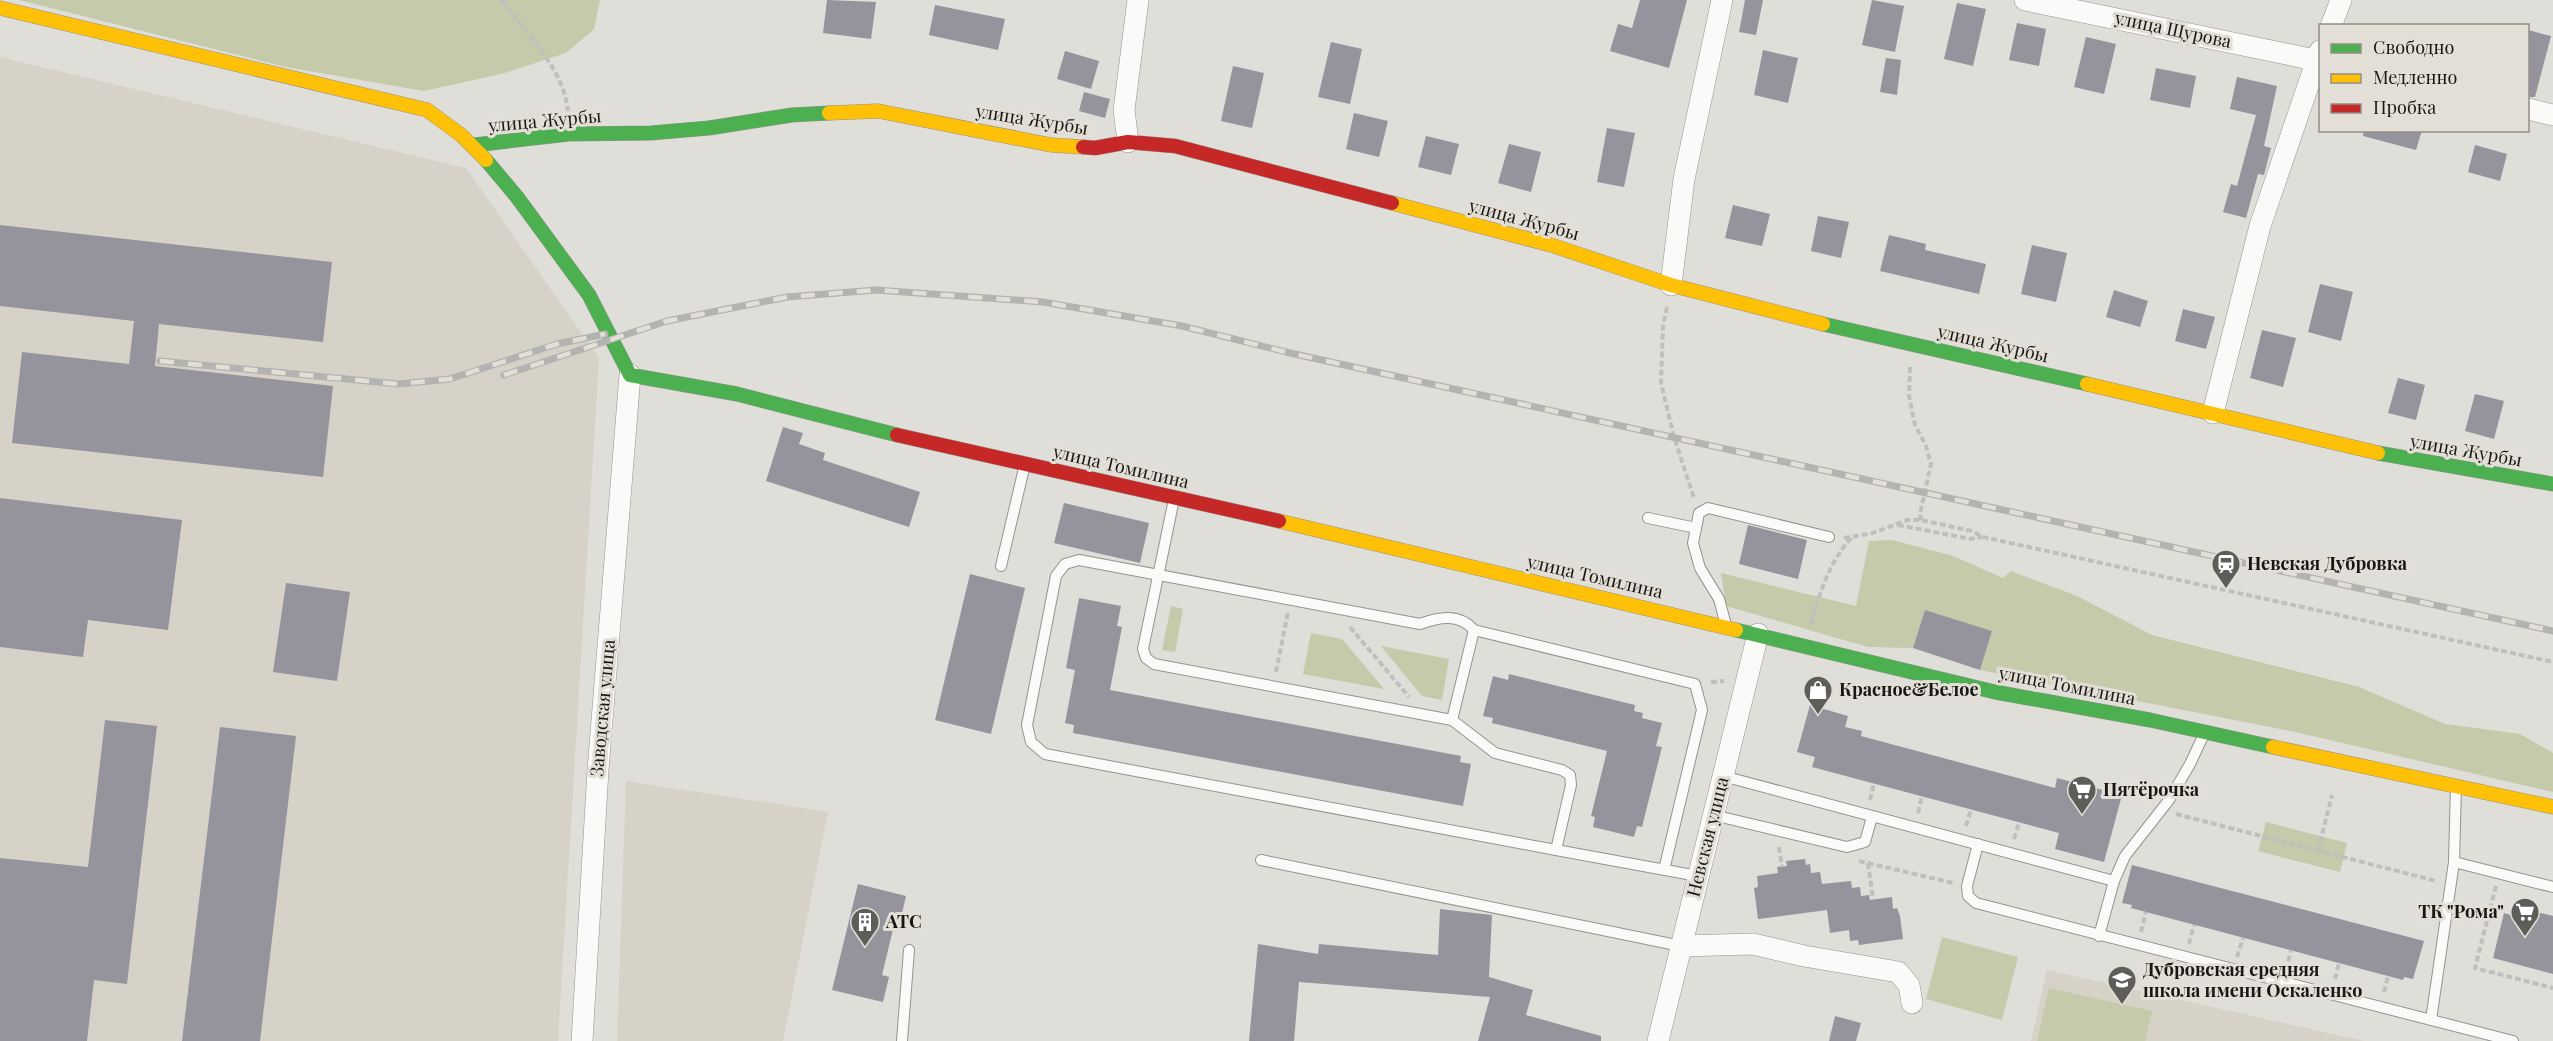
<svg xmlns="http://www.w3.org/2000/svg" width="2553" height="1041" font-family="'Playfair Display',serif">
<rect width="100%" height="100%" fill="#e0ded9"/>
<g fill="#d7d2c8">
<polygon points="0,57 466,168 599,358 558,1041 0,1041"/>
<polygon points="626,781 828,812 783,1041 617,1041"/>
<polygon points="2047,970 2364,1041 2031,1041"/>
</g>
<g fill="#c4caaa">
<polygon points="19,0 600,0 594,29 566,53 505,73 424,91 286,67"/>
<polygon points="1892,540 1953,556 2003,578 2011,571 2077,596 2152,635 2359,687 2445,724 2520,734 2553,753 2553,792 2295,732 1980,670 1992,631 1925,610 1913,648 1868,647 1726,606 1721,573 1856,606 1869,541"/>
<polygon points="1171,606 1183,609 1175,652 1162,650"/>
<polygon points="1311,633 1342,639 1384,689 1303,674"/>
<polygon points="1381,646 1449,659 1442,700 1422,696"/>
<polygon points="2266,822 2347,843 2340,872 2258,851"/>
<polygon points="1942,937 2018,957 2002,1020 1926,999"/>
<polygon points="2049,988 2152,1011 2145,1041 2037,1041"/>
</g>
<g fill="#95939c">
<polygon points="827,0 876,2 871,39 823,33"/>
<polygon points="1640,0 1687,0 1669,68 1610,51 1618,24 1632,28"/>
<polygon points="1745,0 1763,0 1756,35 1739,32"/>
<polygon points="1872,0 1904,6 1895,52 1862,45"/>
<polygon points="1957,3 1986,9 1973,66 1944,59"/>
<polygon points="935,5 1005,19 998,50 929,35"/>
<polygon points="2017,23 2046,29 2039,66 2009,60"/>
<polygon points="2528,30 2551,36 2535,97 2528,97"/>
<polygon points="2086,37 2116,44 2104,94 2074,87"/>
<polygon points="1331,42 1362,49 1350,104 1318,97"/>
<polygon points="1763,50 1798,58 1788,103 1754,95"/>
<polygon points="1065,51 1099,61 1091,89 1057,79"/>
<polygon points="1886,58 1901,60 1897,95 1880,92"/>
<polygon points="1233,66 1264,73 1252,128 1221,121"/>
<polygon points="2156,68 2196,76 2190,108 2150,100"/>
<polygon points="2237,77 2277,86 2264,146 2271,148 2264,175 2258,174 2246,218 2223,212 2231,184 2237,186 2256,115 2230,109"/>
<polygon points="1084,92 1110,99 1105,118 1079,111"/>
<polygon points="1354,113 1388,121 1379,157 1346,149"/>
<polygon points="1607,128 1635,133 1624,187 1597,182"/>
<polygon points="2364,130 2422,130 2416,150 2363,136"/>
<polygon points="1426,136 1459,144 1451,175 1418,167"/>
<polygon points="1509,144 1541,152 1531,192 1498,183"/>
<polygon points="2475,145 2507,154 2500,181 2468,172"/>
<polygon points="1733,205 1770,214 1762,246 1725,238"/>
<polygon points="1818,216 1849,222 1841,258 1811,251"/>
<polygon points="0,225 332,262 323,342 159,324 155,366 333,386 323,477 12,443 22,352 129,364 134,321 0,306"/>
<polygon points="1889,235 1926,244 1925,250 1986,264 1979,294 1880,271"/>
<polygon points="2032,245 2067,253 2056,302 2021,294"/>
<polygon points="2320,284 2353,292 2341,341 2308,332"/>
<polygon points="2114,290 2148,301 2140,327 2106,317"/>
<polygon points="2183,309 2215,317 2206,349 2175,341"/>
<polygon points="2262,330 2296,338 2283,387 2250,378"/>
<polygon points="2398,378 2425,385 2416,420 2388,413"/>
<polygon points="2475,394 2504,401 2494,439 2465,431"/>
<polygon points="783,427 803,433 799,444 825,453 823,460 920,492 909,527 766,481"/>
<polygon points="0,498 182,520 168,630 88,620 83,657 0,647"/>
<polygon points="1064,503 1149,523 1140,563 1054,543"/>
<polygon points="1748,525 1807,540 1798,579 1739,564"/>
<polygon points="970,574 1025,588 991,734 935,720"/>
<polygon points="286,583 350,592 337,681 273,672"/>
<polygon points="1079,598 1121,606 1117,626 1122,627 1110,690 1461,756 1460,762 1471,764 1463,806 1073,733 1074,725 1065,723 1075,670 1066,668"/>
<polygon points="1925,610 1992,631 1980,670 1913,648"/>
<polygon points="1509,674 1635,705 1634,711 1643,713 1642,718 1662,723 1656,746 1662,747 1642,827 1637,826 1634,837 1593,827 1595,817 1591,816 1607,751 1492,723 1493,718 1483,716 1493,676 1508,680"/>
<polygon points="1810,705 1848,716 1845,727 1862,731 1861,736 2055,788 2057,778 2122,795 2104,862 2055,849 2059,833 1812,767 1815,757 1797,752"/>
<polygon points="105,720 157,726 127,984 94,980 87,1041 0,1041 0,858 88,867"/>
<polygon points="220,727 296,736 260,1041 182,1041"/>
<polygon points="1805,859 1806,865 1810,864 1811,873 1820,872 1822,884 1851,881 1852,888 1860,887 1861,896 1869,895 1870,900 1892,897 1893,909 1897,908 1900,916 1903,939 1859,945 1858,940 1850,941 1849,930 1830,933 1827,910 1758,919 1754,888 1758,887 1757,876 1778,873 1777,867 1787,866 1786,861"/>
<polygon points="2132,865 2424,941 2413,979 2404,977 2403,980 2131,908 2132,905 2122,903"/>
<polygon points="858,884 906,896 900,922 895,921 882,975 889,977 883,1002 832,990"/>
<polygon points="2516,907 2553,916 2553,974 2493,958 2504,913 2514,916"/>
<polygon points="1440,909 1492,915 1489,977 1533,990 1526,1015 1601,1036 1601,1041 1478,1041 1490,997 1299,982 1294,1041 1249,1041 1258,944 1318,954 1319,944 1438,955"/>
<polygon points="1835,1016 1861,1023 1856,1041 1829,1041"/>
</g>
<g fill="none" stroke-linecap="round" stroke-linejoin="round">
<g stroke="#94938f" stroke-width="12">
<g id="lane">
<polyline points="1174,499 1143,649 1146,658 1154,664 1452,720 1495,753 1562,770 1570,775 1571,785 1556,850 1698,876"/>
<polyline points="1648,518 1696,528"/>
<polyline points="1001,566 1025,464"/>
<polyline points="1726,625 1719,599 1700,568 1693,543 1699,513 1708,508 1829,537"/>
<polyline points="1452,720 1474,630"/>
<polyline points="1723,776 2114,881"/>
<polyline points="1713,815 1847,847 1865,842 1872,817"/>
<polyline points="1978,844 1967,886 1968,896 1976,903 2513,1041"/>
<path d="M 1556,850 L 1045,754 L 1031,742 L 1027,725 L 1056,576 L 1065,564 L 1079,560 L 1420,624 C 1439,617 1459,613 1474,630 L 1695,684 L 1702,710 L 1664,870"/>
<polyline points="1261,860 1681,946"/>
<polyline points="2454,862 2553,887"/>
<polyline points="2099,936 2114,881 2125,856 2169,800 2190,764 2205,732"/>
<polyline points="2431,1020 2454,862 2456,786"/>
<polyline points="902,1041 909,950"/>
</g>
</g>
<g stroke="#94938f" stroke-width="22">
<g id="street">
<polyline points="2025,0 2320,61"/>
<polyline points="2331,26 2341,0"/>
<polyline points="2528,109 2553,115"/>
<polyline points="1128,142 1124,110 1138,0"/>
<polyline points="1671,285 1684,179 1722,0"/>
<polyline points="2213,413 2260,226 2320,51"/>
<polyline points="1681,946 1753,944 1804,956 1898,972 1909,985 1912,1003"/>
<polyline points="582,1041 598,770 630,375"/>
<polyline points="1658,1041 1758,634"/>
</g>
</g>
<g stroke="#94938f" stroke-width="15">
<g id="fast">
<polyline points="474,145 569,134 651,133 709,128 792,115 829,113"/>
<polyline points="486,160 517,197 589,295 630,375 737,394 897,435"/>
<polyline points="1823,324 2087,384"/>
<polyline points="2378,453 2553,484"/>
<polyline points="1736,630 1995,692 2150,720 2273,747"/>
</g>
</g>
<g stroke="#94938f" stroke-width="15">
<g id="slow">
<polyline points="0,8 427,110 461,135 486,160"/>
<polyline points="829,113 878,111 1051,145 1083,147"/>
<polyline points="1392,203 1551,245 1671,285 1823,324"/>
<polyline points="2087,384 2378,453"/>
<polyline points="1279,521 1736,630"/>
<polyline points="2273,747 2553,807"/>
</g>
</g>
<g stroke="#94938f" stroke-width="15">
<g id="jam">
<polyline points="1083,147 1095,148 1128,142 1175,146 1392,203"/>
<polyline points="897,435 1279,521"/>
</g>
</g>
<g stroke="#bfbfbd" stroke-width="4" stroke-dasharray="6 3" stroke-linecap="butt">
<path d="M 502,0 C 527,35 563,67 568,111"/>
<polyline points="1667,307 1663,326 1661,383 1674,437 1694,498"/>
<polyline points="1910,367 1909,396 1915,425 1926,446 1931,464 1920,514 1921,520"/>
<polyline points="1898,525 1970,539 1982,537"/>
<polyline points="1844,538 1873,533 1907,520 1921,520 1972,531 1983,537 2553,662"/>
<path d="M 1811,624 C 1820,592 1829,562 1852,537"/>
<polyline points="1350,627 1409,697"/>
<polyline points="1276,672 1288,612"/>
<polyline points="1711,682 1724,681"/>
<polyline points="1870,800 1874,783"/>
<polyline points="1918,813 1922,796"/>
<polyline points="2176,814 2436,881"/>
<polyline points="1966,826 1971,810"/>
<polyline points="2014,839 2019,823"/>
<polyline points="1779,847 1782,867"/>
<polyline points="2318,851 2332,795"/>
<polyline points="1859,861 1953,883"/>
<polyline points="1868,863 1873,899"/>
<polyline points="2496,886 2475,968 2553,988"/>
<polyline points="2141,932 2146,912"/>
<polyline points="2189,944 2194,925"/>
<polyline points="2237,957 2243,938"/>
<polyline points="2286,970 2291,950"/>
<polyline points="2335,979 2339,963"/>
<polyline points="2384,992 2388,976"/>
</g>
<use href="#lane" stroke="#fafaf9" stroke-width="10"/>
<use href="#street" stroke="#fafaf9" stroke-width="21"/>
<use href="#fast" stroke="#4caf50" stroke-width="14"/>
<use href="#slow" stroke="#ffc107" stroke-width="14"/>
<use href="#jam" stroke="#c62828" stroke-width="14"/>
<g stroke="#b3b3b2" stroke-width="7">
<g id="rail">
<polyline points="160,361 398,384 450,379 557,344 605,334"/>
<polyline points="504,375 667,321 787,297 876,290 1043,302 1182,326 1290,353 2553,631"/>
</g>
</g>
<use href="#rail" stroke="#e3dfd6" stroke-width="4.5" stroke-dasharray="14" stroke-linecap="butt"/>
</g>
<defs>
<g id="station-pin" transform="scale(1.5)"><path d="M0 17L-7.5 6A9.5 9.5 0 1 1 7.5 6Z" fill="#5e5d59" stroke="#e3dfd6"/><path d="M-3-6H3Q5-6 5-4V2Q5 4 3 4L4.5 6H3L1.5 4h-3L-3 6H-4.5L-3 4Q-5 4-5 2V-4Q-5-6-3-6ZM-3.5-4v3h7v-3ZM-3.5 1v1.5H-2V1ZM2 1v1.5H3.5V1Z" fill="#fff"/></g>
<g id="shop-pin" transform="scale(1.5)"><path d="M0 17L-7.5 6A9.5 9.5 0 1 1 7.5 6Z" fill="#5e5d59" stroke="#e3dfd6"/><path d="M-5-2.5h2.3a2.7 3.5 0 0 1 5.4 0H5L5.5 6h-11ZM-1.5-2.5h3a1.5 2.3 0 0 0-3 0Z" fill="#fff"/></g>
<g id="supermarket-pin" transform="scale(1.5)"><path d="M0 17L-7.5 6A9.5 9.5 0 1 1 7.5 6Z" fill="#5e5d59" stroke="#e3dfd6"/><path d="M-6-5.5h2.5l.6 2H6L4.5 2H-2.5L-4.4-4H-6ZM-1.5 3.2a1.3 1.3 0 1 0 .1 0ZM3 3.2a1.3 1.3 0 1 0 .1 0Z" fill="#fff"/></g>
<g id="building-pin" transform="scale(1.5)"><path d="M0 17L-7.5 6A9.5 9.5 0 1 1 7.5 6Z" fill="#5e5d59" stroke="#e3dfd6"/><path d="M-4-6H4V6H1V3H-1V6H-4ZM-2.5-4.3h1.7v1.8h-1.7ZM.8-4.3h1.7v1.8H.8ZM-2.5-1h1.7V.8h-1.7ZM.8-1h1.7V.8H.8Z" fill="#fff"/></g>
<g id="school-pin" transform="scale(1.5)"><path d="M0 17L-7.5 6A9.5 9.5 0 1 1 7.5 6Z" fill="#5e5d59" stroke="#e3dfd6"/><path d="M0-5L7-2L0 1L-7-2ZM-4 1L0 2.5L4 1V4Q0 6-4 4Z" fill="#fff"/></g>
</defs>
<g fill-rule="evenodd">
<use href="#station-pin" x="2226" y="564"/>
<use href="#shop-pin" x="1818" y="690"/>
<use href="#supermarket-pin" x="2082" y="790"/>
<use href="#supermarket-pin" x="2525" y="912"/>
<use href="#building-pin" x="865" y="922"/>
<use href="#school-pin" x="2122" y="980"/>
</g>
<g text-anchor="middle" stroke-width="6" stroke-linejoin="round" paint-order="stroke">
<g font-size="18" fill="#181714" stroke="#e3dfd6">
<text transform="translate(2173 30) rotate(12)" y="6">улица Щурова</text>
<text transform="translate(1032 120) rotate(9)" y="6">улица Журбы</text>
<text transform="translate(545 121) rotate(-5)" y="6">улица Журбы</text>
<text transform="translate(1524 220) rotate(15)" y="6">улица Журбы</text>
<text transform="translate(1993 344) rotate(13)" y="6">улица Журбы</text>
<text transform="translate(2466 451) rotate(10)" y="6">улица Журбы</text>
<text transform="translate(1121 467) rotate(13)" y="6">улица Томилина</text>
<text transform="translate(1595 577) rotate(13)" y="6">улица Томилина</text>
<text transform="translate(2067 686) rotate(11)" y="6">улица Томилина</text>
<text transform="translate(603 708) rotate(-85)" y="6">Заводская улица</text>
<text transform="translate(1708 837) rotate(-76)" y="6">Невская улица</text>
</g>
<g font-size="18" font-weight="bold" fill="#181714" stroke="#e3dfd6" text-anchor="start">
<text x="2247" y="570">Невская Дубровка</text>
<text x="1839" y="696">Красное&amp;Белое</text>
<text x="2103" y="796">Пятёрочка</text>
<text x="2504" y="918" text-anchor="end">ТК "Рома"</text>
<text x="886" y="928">АТС</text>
<text x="2143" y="976">Дубровская средняя<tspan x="2143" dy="21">школа имени Оскаленко</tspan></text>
</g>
</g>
<rect x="2319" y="24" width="210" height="108" fill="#e3dfd6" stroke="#928f88" stroke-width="1.5"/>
<rect x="2331" y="44" width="30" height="9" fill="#4caf50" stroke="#928f88" stroke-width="1.5"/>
<text x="2373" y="54" font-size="18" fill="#181714">Свободно</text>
<rect x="2331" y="74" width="30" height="9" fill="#ffc107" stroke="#928f88" stroke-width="1.5"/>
<text x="2373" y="84" font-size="18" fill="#181714">Медленно</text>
<rect x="2331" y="104" width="30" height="9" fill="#c62828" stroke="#928f88" stroke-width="1.5"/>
<text x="2373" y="114" font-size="18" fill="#181714">Пробка</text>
</svg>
